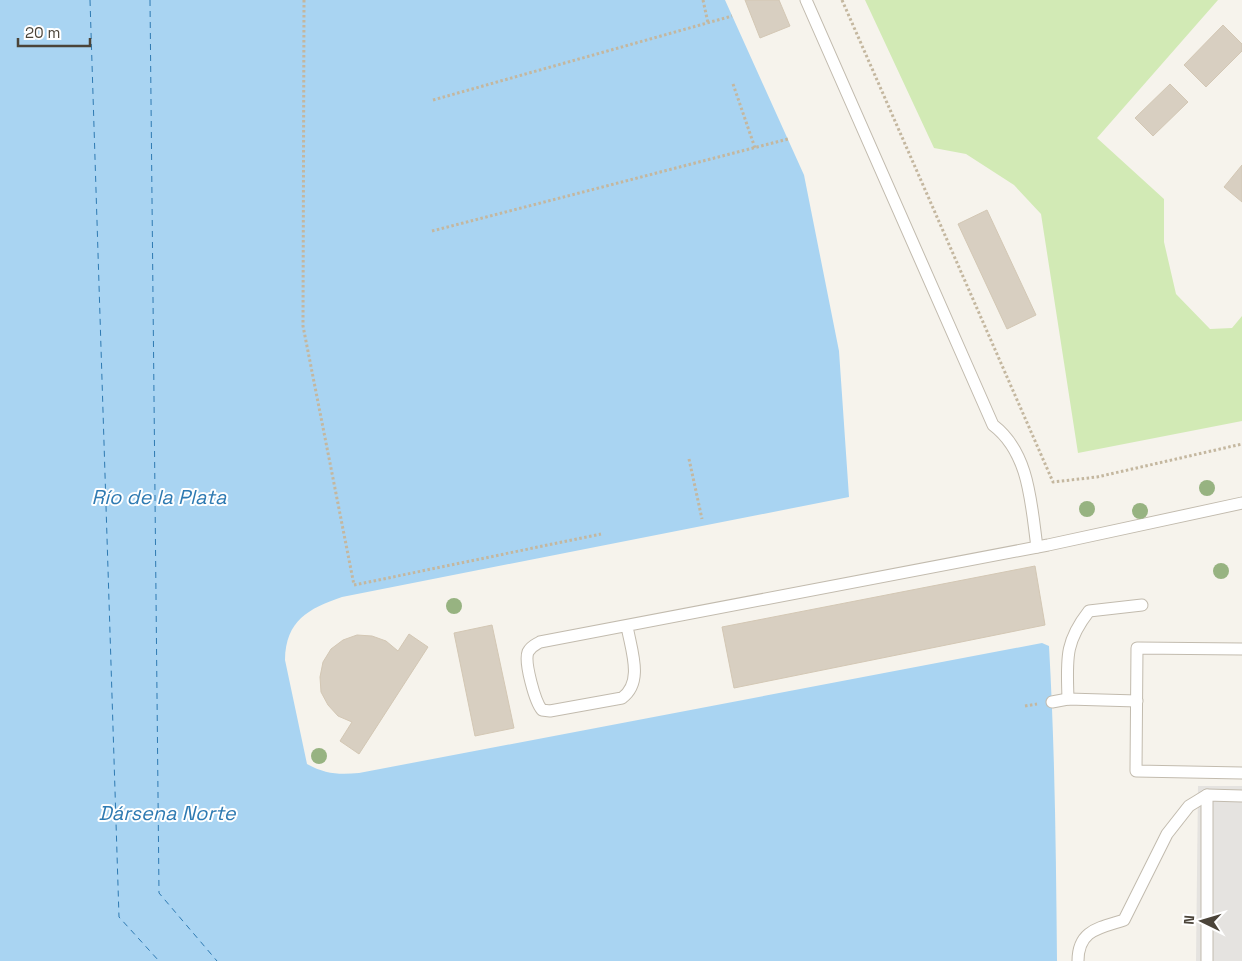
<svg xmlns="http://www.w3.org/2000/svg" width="1242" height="961" font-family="'Space Grotesk',sans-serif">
<rect width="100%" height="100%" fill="#f6f3ec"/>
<polygon fill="#d2eab5" points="865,0 1218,0 1097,138 1164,199 1164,242 1176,294 1210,329 1232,328 1242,316 1242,421 1078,453 1041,214 1014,185 966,154 934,148"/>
<polygon fill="#e5e3e0" points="1198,786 1242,786 1242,961 1196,961"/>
<path fill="#a9d4f2" d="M 0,0 L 725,0 L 804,175 L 839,351 L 849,497 L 342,597 C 308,609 286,620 285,660 L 307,764 C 325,774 339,775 359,773 L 1042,643 L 1049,646 C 1055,751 1056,856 1057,961 L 0,961 Z"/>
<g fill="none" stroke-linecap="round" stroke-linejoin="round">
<g stroke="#2e7ab2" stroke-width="1" stroke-dasharray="6 5" stroke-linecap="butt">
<polyline points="90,0 119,917 159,961"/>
<polyline points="150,0 159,893 217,961"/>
</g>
</g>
<g fill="#d8cfc1" stroke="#d3c7b4">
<polygon points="745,0 779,0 790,26 760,38"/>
<polygon points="1223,25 1242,44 1242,51 1206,87 1184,65"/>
<polygon points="1170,84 1188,102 1153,136 1135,118"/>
<polygon points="1242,165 1242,202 1224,187"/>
<polygon points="987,210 1036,315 1007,329 958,224"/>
<polygon points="1035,566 1045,625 734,688 722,627"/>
<polygon points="492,625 514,728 475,736 454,633"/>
<polygon points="409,634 428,647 359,754 340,741 352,722 338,716 328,705 321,692 320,677 323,662 331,649 343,640 357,635 372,636 386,641 398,651"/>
</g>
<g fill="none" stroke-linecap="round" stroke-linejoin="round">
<g stroke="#c2bbae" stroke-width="13">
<g id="service">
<path d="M 806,0 L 993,425 C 1030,453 1031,505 1037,547"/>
<path d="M 627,626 C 631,650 644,682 622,698 L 550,711 L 542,710 C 535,702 524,662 528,652 C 531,646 535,645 540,642 L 1048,545 L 1242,503"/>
<polyline points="1242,649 1137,648 1136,771 1242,773"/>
<path d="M 1068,699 C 1067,660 1064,643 1089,611 L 1142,605"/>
<polyline points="1052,702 1068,699 1137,701"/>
<path d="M 1078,961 C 1078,930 1099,928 1124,920 L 1167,834 L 1189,806 L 1207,795"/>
<polyline points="1207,961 1207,795 1242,796"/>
</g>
</g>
<g stroke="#c4b79f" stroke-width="3" stroke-dasharray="2.5 2.5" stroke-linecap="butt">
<polyline points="304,0 303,326 354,585 601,534"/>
<polyline points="703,0 708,23"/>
<polyline points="842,0 1053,482 1097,477 1242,444"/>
<polyline points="733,84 755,148"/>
<polyline points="433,100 732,16"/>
<polyline points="432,231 788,139"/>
<polyline points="689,459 702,519"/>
<polyline points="1025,706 1037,704"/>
</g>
<use href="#service" stroke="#fff" stroke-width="11"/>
</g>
<g fill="#97b381">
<circle cx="1207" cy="488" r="8"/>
<circle cx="1087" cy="509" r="8"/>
<circle cx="1140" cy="511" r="8"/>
<circle cx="1221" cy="571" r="8"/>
<circle cx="454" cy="606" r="8"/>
<circle cx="319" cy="756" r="8"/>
</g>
<g text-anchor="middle" stroke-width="4" stroke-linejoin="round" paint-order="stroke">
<g font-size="20" font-style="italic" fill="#2e7ab2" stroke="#fff">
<text x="159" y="504">Río de la Plata</text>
<text x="167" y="820">Dársena Norte</text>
</g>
</g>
<g transform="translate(1202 921) rotate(275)" stroke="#ffffff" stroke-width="4" paint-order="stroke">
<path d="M0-4L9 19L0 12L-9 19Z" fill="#4b4439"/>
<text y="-8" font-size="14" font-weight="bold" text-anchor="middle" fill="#4b4439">N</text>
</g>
<path d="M18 38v8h72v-8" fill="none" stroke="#4b4439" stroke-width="2.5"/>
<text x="25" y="38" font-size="15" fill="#4b4439" stroke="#ffffff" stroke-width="4" paint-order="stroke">20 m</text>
</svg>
